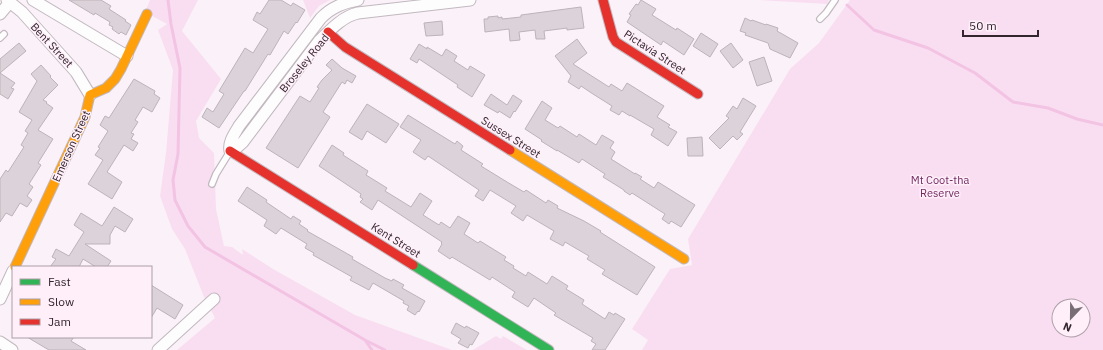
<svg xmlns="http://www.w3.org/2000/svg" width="1103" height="350" font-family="'IBM Plex Sans',sans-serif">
<rect width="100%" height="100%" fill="#faf2f8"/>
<g fill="#f9def1" fill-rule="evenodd">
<polygon points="150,0 198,0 182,31 221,79 196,121 199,138 214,153 216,209 224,246 232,247 243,255 242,249 273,269 355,315 452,350 177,350 215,318 204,297 185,249 172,229 160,196 166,153 173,70 158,30 167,24 145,12"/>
<polygon points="303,0 330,0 319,6 310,18"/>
<polygon points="759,0 829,0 827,4"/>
<path d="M 850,0 L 1103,0 L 1103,350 L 642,350 L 648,340 L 632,329 L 670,269 L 692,265 L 688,239 L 790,69 L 819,43 ZM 1059,306 L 1083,306 L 1083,330 L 1059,330 Z"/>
<polygon points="496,336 501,339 503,336 527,350 473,350"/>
</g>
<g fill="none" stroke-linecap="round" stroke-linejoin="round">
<g stroke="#f3c3e4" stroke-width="3">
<polyline points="168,0 171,24 180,68 178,154 173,180 175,200 188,226 205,247 365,340 372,350"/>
<polyline points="847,5 874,30 928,48 975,73 1013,102 1048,108 1077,119 1103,125"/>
<polyline points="367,341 385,350"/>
</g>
</g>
<g fill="#dcd2d9" stroke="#bdb3ba">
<polygon points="69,0 101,0 111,6 109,9 126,20 125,21 131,25 126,35 121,32 119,34 112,29 113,27 109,25 110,22 95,13 94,15"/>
<polygon points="269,0 281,0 291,6 293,3 305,10 297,23 296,22 288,34 284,31 270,55 268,54 245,91 244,91 219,128 202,117 207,108 213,112 224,94 219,91 245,48 253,53 268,29 253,20 257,12 260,14"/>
<polygon points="641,0 656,9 652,15 676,30 677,28 694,39 684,55 663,41 661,45 627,22 631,15 629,14 636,4 638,5"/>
<polygon points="581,7 584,28 567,30 567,28 544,31 545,39 536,39 535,30 519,32 520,40 510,41 509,29 485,32 484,19 488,19 488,17 498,16 498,18 502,17 502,19 521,17 521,15"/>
<polygon points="745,18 751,21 752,20 766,25 766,24 778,28 777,31 798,43 790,58 770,49 768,43 745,35 746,33 740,31"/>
<polygon points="442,21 443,35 426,36 424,23"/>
<polygon points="701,33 718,44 710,57 693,46"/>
<polygon points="577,39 587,53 573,64 609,87 611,84 622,91 627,83 664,106 657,117 670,125 668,127 677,132 668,146 651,135 654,129 630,115 630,116 622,111 619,115 610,110 612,106 593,94 581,86 579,89 568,82 571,76 555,56"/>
<polygon points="19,43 26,51 0,73 0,59"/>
<polygon points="731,43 743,60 733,68 720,51"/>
<polygon points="419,44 427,49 427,47 442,56 446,49 457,56 454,61 468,70 470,66 485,75 472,97 457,87 458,85 419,59 417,63 410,59"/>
<polygon points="764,57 772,81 757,86 749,62"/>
<polygon points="332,59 342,68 356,76 352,83 347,80 345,84 342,82 323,112 330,117 298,168 266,148 300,96 310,102 319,88 317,87 322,80 332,70 326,65"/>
<polygon points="41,65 51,76 50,77 58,85 43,100 47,102 46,103 53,108 38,130 53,139 38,163 41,165 29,184 33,187 27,196 32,200 27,207 20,203 12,216 6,213 0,222 0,179 6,170 8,172 24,147 21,145 28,133 25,131 32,120 19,112 37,81 31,74"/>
<polygon points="0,73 15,83 11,88 14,89 8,99 0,94"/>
<polygon points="134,79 155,91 154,94 160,98 152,112 143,107 135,120 138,122 131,133 134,134 131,139 138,143 133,151 124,145 107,172 122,182 112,199 88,184 103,160 95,155 100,148 98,147 108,131 100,125 105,116 109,118"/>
<polygon points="491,94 507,105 513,95 522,101 515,112 514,111 510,118 499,111 498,113 484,105"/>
<polygon points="743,98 756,106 740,132 743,134 737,140 733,136 720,149 709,138 729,118 726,116 733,106 737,109"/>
<polygon points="542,101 552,108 545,120 558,128 560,126 577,137 579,134 596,145 602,135 614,142 610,148 615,152 611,159 635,174 635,173 642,177 640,179 654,188 658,182 695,205 681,227 671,221 669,224 662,219 665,214 632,193 630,195 624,191 624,190 603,177 605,174 582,159 579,163 557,150 557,151 541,141 542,140 525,129"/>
<polygon points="367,104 399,124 386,143 367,131 362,140 349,132"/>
<polygon points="408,115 455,144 457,141 463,146 461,150 483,164 481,166 507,182 524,192 526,190 546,203 548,200 558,206 557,208 584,221 601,231 600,232 655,267 637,295 602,274 605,270 587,259 589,256 565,242 563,246 550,239 554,231 527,215 523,221 511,213 516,206 490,190 483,201 475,196 479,190 428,156 425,160 413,152 421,140 400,127"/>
<polygon points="702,137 703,156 688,156 687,138"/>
<polygon points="332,145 344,153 343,155 368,171 366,175 387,188 385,191 411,207 420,193 432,201 423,215 439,225 441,222 450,228 458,216 470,223 464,234 478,243 480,241 506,257 504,260 514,266 513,268 526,276 528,272 547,284 552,276 568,286 566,289 584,300 582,304 605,319 609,312 614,315 615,313 625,319 605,350 592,350 596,344 591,341 593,338 554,315 556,313 534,298 528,307 512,297 515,292 492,277 490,280 452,257 450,259 438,251 442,244 441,243 442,242 378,200 372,210 360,202 363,199 360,197 361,194 319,166"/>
<polygon points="247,187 267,200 266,202 291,219 293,216 301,221 299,224 308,230 307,231 353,257 352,259 385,278 392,281 393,279 404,285 402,288 425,301 419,312 418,311 415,315 407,310 409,306 403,303 404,301 373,283 369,290 350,280 352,277 313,255 314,253 305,248 307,244 281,228 276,234 264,226 267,220 238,201"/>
<polygon points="114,207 133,219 125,232 115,226 110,235 110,244 85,244 111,261 107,267 96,267 83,259 79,267 50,267 56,259 52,257 56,249 69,256 84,232 74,225 81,213 102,226"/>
<polygon points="151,285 183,305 175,319 157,308 151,318"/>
<polygon points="456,323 465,328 466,326 479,333 472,345 470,344 468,348 458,343 461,339 451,333"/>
<polygon points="27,337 74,337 71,341 86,350 49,350"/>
</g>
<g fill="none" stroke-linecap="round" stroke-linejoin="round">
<g stroke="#c2b8bf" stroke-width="8">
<g id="lane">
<polyline points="820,19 826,13 835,0"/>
<polyline points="0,38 4,34"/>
<polyline points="212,184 216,174 229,153"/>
</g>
</g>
<g stroke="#c2b8bf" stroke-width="13">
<g id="street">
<polyline points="7,0 22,12 76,72 90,95"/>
<polyline points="33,0 127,56"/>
<path d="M 358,0 C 343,3 332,7 321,18 L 239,126 C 235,133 228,142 230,151 L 235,149 L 243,142 L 319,41 C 329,31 343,16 358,13 L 470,0"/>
<polyline points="0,14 10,2"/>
<polyline points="0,299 13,271"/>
<polyline points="0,342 12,350"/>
<polyline points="158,350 214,299"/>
</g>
</g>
<g stroke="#c2b8bf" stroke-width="11">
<polyline id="fast" points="413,265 549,350"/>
</g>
<g stroke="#c2b8bf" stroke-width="11">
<g id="slow">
<polyline points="510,150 684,259"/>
<polyline points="15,267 85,117 90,95 106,88 115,79 121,69 147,14"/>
</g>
</g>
<g stroke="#c2b8bf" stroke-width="11">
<g id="jam">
<polyline points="603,0 613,37 616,42 698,94"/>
<polyline points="328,32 345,47 510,150"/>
<polyline points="230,151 413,265"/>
</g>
</g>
<use href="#lane" stroke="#fefdfe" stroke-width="5.5"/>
<use href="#street" stroke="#fefdfe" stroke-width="11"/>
<use href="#fast" stroke="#30b455" stroke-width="9"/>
<use href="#slow" stroke="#ff9f0a" stroke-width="9"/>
<use href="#jam" stroke="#e5322d" stroke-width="9"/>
</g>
<g text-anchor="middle" stroke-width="3" stroke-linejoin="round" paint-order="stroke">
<g font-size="11" fill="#32252e" stroke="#feeff9">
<text transform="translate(52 45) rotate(47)" y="4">Bent Street</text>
<text transform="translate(655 52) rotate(33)" y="4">Pictavia Street</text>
<text transform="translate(304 63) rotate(-51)" y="4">Broseley Road</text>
<text transform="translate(511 137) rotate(32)" y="4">Sussex Street</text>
<text transform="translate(71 146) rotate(-66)" y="4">Emerson Street</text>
<text transform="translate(396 240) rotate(32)" y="4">Kent Street</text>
</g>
<g font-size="11" fill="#732961" stroke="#feeff9">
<text x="940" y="184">Mt Coot-tha<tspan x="940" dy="13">Reserve</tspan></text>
</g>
</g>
<rect x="12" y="266" width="140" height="72" fill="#feeff9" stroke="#ac9ea8"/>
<rect x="20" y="279" width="20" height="6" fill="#30b455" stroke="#ac9ea8"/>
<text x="48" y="286" font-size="12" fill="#32252e">Fast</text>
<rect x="20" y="299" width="20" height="6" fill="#ff9f0a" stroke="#ac9ea8"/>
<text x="48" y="306" font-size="12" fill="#32252e">Slow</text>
<rect x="20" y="319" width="20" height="6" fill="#e5322d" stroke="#ac9ea8"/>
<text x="48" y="326" font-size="12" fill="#32252e">Jam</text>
<g transform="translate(1071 318) rotate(202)"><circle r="19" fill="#feeff9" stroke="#ac9ea8"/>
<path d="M0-3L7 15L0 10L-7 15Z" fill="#786d75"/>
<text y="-6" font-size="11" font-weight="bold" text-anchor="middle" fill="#32252e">N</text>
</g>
<path d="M963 30v6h75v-6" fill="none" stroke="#32252e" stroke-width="2"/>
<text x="969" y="30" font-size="12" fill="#32252e" stroke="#feeff9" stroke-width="3" paint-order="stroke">50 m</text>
</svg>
